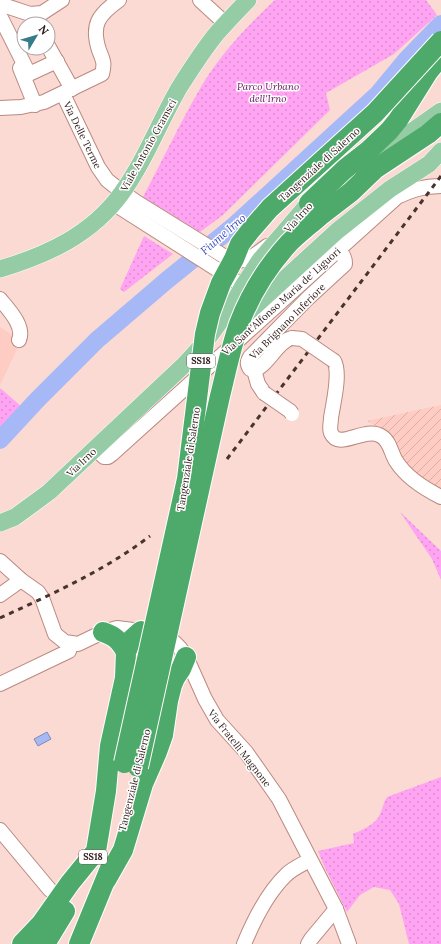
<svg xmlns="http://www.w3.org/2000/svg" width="441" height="944" font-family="Lora,serif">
<defs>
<pattern id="industrial-furrows" width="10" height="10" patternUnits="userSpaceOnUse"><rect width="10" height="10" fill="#feccc2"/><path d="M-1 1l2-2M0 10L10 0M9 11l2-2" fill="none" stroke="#daafa6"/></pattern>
<pattern id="green-dots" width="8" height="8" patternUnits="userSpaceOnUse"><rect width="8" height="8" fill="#fea4f2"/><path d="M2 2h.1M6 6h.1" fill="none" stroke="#da8dcf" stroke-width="1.8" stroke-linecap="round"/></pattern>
</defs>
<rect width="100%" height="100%" fill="#fbdad4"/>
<polygon fill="#feccc2" points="0,327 21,341 0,385"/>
<polygon fill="url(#industrial-furrows)" points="441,405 441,490 410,473 387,433 367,421"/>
<g fill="url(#green-dots)">
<path d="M 275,0 L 426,0 L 437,15 L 394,54 L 326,93 L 330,110 L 223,215 L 200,232 L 143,197 C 161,163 178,127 197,94 C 216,59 246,27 275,0 Z"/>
<polygon points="144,236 173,254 124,292 120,289"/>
<polygon points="0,388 22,407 7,427 0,433"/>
<polygon points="400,512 441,551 441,580 432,559"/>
<path d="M 441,777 L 441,944 L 409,944 L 399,904 L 390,890 L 374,887 L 360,895 L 347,912 L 324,866 L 318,851 L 354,843 L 353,834 C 362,830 372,826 378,818 C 382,812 383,803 387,797 Z"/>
</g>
<polygon fill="#a6b9f6" stroke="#828ab3" points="47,732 51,739 38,746 34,739"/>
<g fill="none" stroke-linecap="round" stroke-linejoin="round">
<polyline stroke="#a6b9f6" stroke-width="18" points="0,440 38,399 97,340 166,281 235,225 353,117 378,94 407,59 441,24"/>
<g stroke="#ba897f" stroke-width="16">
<g id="minor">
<polyline points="200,0 226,24"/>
<polyline points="0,4 30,14 42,13 62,0"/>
<polyline points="1,18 29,74 57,61"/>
<polyline points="48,46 72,89"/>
<polyline points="20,68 35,105"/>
<path d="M 63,94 L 98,167 L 107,180 L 122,192 L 138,203 L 230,260 C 245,264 255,255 267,246"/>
<path d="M 0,108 L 21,107 L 44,102 L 102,74 C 105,62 103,61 99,50 C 91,25 98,15 119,0"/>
<polyline points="113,203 251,291"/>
<path d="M 0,299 C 8,309 25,326 19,340"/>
<path d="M 292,338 C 277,341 269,365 254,370 L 250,369 C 247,364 247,362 250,357 L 308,298 L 345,264 C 345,258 343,253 336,252"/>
<path d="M 334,361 C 341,373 333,404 331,418 C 331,423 329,428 331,433 C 339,451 364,426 381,436 C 390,441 391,453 396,461 C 406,477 425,489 441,497"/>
<polyline points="254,370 258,384 264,393"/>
<path d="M 95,448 L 104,457 L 108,457 L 112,454 L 397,197 C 412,190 424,186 441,186"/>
<polyline points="0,561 21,580 38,592 42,598 55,634 65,642 78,644 103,632 117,628 141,631 174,642 180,648 188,661 205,699 217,720 246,752 279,799 336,909 349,944"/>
<polyline points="0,595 21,580"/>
<polyline points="0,684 69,651 71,644"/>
<polyline points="0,830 50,890"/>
<path d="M 244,944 C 254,920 267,893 286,875 C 293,868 303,864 310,860"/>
<polyline points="308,944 311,939 336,909"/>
</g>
</g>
<g stroke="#fff" stroke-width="18">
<g id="major">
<polyline points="361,167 441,111"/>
<path d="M 0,269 C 47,255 91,235 121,194 C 145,161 159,123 179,88 C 191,69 203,50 217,33 C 227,22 237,11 248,0"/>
<polyline points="243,317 337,231 390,189 429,164 441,151"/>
<polyline points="0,523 15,517 49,492 184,365 206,341 234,302 243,286 260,260 309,203 320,196"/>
</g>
</g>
<g stroke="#fff" stroke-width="22">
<g id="highway">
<polyline points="309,203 345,169 368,151 389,131 398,120 428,72 441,56"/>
<polyline points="321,215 351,192 375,169 428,134 441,123"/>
<path d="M 103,632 C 115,636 120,641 126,652"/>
<polyline points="106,880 123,850 143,784 157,752 163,735 168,701 172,685 175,678 181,669 186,657"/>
<polyline points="22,944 41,924 70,883 96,851 106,791 110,746 125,678 126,652 132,639 141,631"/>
<polyline points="45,944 65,911"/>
<polyline points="79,944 111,866"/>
</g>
</g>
<use href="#minor" stroke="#fff" stroke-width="14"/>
<use href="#major" stroke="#95cca6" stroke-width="17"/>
<use href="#highway" stroke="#4eaa6a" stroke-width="20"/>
<g stroke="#48332f" stroke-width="3" stroke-dasharray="5 5" stroke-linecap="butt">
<polyline points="227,459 441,176"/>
<path d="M 0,618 C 52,594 104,571 150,536"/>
</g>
<g stroke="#ba897f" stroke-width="16" stroke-linecap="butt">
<g id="minor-bridge">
<polyline points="292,338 302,339 334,361"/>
<polyline points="264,393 290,411 292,414"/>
</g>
</g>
<g stroke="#fff" stroke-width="22" stroke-linecap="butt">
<g id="highway-bridge">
<polyline points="124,763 187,479 205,334 210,313 221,283 234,259 240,244 250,231 270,208 375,113 441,41"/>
<path d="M 138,767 L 220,396 C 226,372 231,347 239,324 C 250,295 268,266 289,243 C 299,233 311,224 321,215"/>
</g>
</g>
<use href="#minor-bridge" stroke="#fff" stroke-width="14"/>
<use href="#highway-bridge" stroke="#4eaa6a" stroke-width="20"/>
</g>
<g text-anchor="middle" stroke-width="3" stroke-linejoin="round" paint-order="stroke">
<g fill="#fff" stroke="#6d605d" stroke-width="1">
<rect x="187" y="354" width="28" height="14" rx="3"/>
<rect x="79" y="850" width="28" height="14" rx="3"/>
</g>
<g font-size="9" font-weight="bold" fill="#2f1c18">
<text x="201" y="364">SS18</text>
<text x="93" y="860">SS18</text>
</g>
<g font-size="10" font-style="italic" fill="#64115e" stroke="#fff">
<text x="268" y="90">Parco Urbano<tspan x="268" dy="12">dell'Irno</tspan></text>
</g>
<g font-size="10" fill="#2f1c18" stroke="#fff">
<text transform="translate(83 135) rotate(64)" y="4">Via Delle Terme</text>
<text transform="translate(148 145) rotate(-61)" y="4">Viale Antonio Gramsci</text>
<text transform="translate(319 164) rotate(-42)" y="4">Tangenziale di Salerno</text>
<text transform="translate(298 217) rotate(-48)" y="4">Via Irno</text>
<text transform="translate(281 301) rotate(-42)" y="4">Via Sant'Alfonso Maria de' Liguori</text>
<text transform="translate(287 321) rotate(-45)" y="4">Via Brignano Inferiore</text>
<text transform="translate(188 459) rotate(-81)" y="4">Tangenziale di Salerno</text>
<text transform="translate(81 462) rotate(-44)" y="4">Via Irno</text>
<text transform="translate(240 748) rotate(52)" y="4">Via Fratelli Magnone</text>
<text transform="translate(134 780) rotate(-76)" y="4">Tangenziale di Salerno</text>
</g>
<g font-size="11" font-style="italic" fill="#3747ba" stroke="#fff">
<text transform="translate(223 234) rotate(-41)" y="4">Fiume Irno</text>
</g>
</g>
<g transform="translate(36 36) rotate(52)"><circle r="19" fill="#ffffff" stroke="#aca4a3"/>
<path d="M0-3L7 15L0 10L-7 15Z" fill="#367c88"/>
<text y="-6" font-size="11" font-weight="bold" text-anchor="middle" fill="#2f1c18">N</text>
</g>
</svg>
